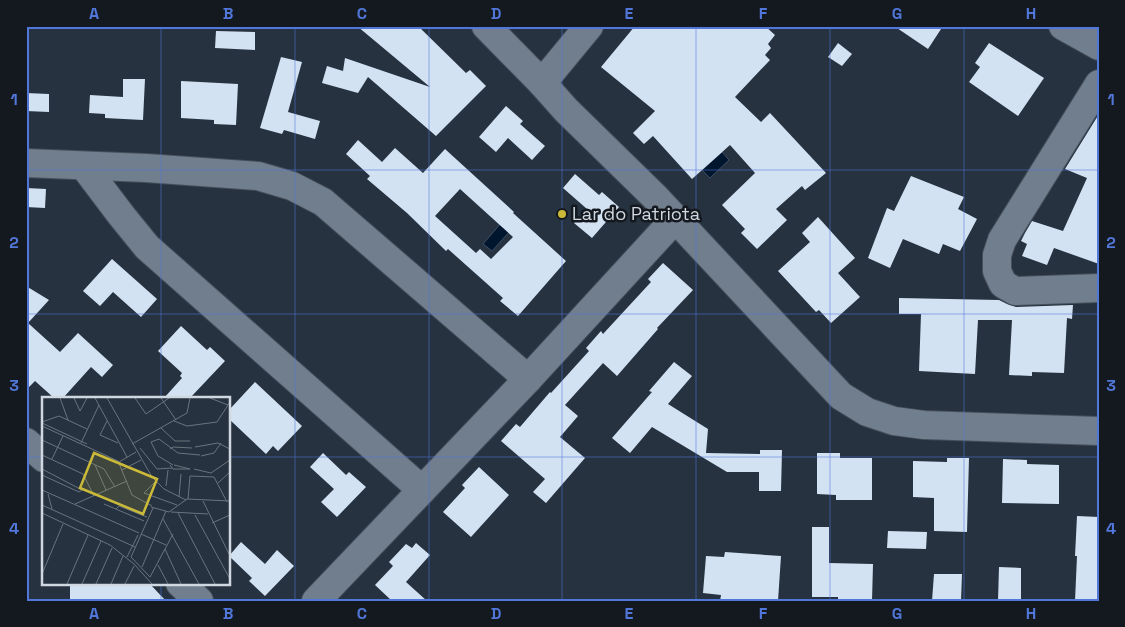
<svg xmlns="http://www.w3.org/2000/svg" width="1125" height="627" font-family="'Space Grotesk',sans-serif">
<rect width="100%" height="100%" fill="#26323f"/>
<g fill="#00152e" stroke="#3e4f63">
<polygon points="722,152 729,160 710,178 702,170"/>
<polygon points="502,222 511,230 492,251 483,244"/>
</g>
<g fill="#d3e2f3" fill-rule="evenodd">
<polygon points="357,26 418,26 466,73 470,70 486,86 436,136 368,77 358,93 322,83 327,66 343,71 345,58 430,87"/>
<polygon points="635,26 765,26 775,35 768,44 771,48 765,55 770,60 735,97 761,122 770,113 826,173 805,190 802,186 776,209 787,220 757,249 741,233 745,229 722,205 755,173 730,145 692,179 653,136 644,144 633,133 655,111 601,67"/>
<polygon points="894,26 943,26 928,49"/>
<polygon points="216,31 255,32 255,50 215,48"/>
<polygon points="838,43 852,54 842,66 828,57"/>
<polygon points="989,43 1044,78 1018,116 969,82 980,67 975,63"/>
<polygon points="281,57 302,62 288,112 320,121 315,139 284,130 282,134 260,128"/>
<polygon points="123,79 145,79 143,120 105,118 105,114 89,113 90,95 123,97"/>
<polygon points="181,81 238,84 236,125 214,124 214,120 181,118"/>
<polygon points="26,93 49,94 49,112 26,111"/>
<polygon points="506,106 523,121 520,124 545,146 532,160 508,138 496,152 479,137"/>
<polygon points="1099,114 1099,264 1054,248 1047,265 1022,256 1027,244 1021,241 1025,233 1032,221 1063,231 1087,178 1065,169"/>
<path d="M 358,140 L 382,162 L 395,148 L 423,173 L 445,149 L 514,212 L 513,213 L 566,261 L 518,316 L 500,301 L 503,298 L 448,249 L 446,251 L 407,213 L 367,179 L 370,176 L 346,154 ZM 460,189 L 513,237 L 491,259 L 480,249 L 476,253 L 435,216 Z"/>
<polygon points="575,174 599,195 602,192 619,207 592,238 574,223 587,209 563,188"/>
<polygon points="911,176 964,197 958,209 977,219 960,251 943,244 939,254 903,239 890,268 868,258 887,208 894,211"/>
<polygon points="26,188 46,189 45,208 26,207"/>
<polygon points="818,217 855,258 838,273 860,297 831,323 819,310 816,312 778,271 810,242 802,233"/>
<polygon points="112,259 157,299 141,317 113,292 100,306 83,291"/>
<polygon points="663,263 693,290 657,328 658,329 617,376 603,363 565,405 578,416 560,437 585,458 546,503 533,492 545,479 501,441 516,424 520,427 550,392 551,393 589,351 586,348 601,331 603,334 651,282 648,279"/>
<polygon points="26,286 49,300 28,323 60,352 78,333 113,365 102,377 91,367 63,398 54,398 35,381 26,390"/>
<polygon points="899,298 999,300 1007,304 1016,307 1073,305 1072,319 1067,318 1064,373 1032,372 1032,376 1009,375 1012,320 978,320 975,374 919,371 921,314 899,314"/>
<polygon points="181,326 207,350 210,347 225,361 190,398 164,398 182,378 180,376 182,373 158,351"/>
<polygon points="674,362 692,376 668,404 708,429 706,453 760,454 760,450 782,450 781,491 759,491 759,472 727,472 652,427 630,453 612,438 652,392 649,391"/>
<polygon points="255,382 302,426 278,451 273,446 266,454 229,419 229,410"/>
<polygon points="323,453 346,475 349,472 366,487 337,517 321,502 334,489 310,467"/>
<polygon points="817,453 840,453 840,458 872,458 872,500 836,500 836,495 817,494"/>
<polygon points="947,458 969,458 967,532 934,531 934,498 913,497 913,461 947,462"/>
<polygon points="1003,459 1027,460 1027,464 1059,465 1059,504 1002,503"/>
<polygon points="479,467 509,495 471,537 443,512 465,488 462,485"/>
<polygon points="1077,516 1099,517 1099,601 1075,601 1077,556 1075,556"/>
<polygon points="812,527 829,527 829,563 873,564 872,601 838,601 838,597 812,597"/>
<polygon points="888,531 927,532 926,549 887,548"/>
<polygon points="241,542 265,564 277,550 294,566 265,596 249,581 252,578 229,556"/>
<polygon points="416,543 430,555 406,582 427,601 392,601 375,585 393,566 389,562 406,544 412,548"/>
<polygon points="725,552 781,556 778,601 757,599 757,601 720,601 721,595 703,593 706,556 724,557"/>
<polygon points="999,567 1021,568 1021,601 998,601"/>
<polygon points="934,574 962,574 961,601 932,601"/>
<polygon points="70,583 149,583 166,601 70,601"/>
</g>
<g fill="none" stroke-linecap="round" stroke-linejoin="round">
<g stroke="#454f5a" stroke-width="30">
<g id="minor">
<polyline points="486,26 542,83 566,110 656,198 841,396 867,412 894,421 924,425 1099,431"/>
<polyline points="1063,26 1099,46"/>
<polyline points="542,83 589,26"/>
<polyline points="1099,84 1002,240 997,255 997,271 1003,284 1015,291 1099,288"/>
<polyline points="26,163 146,168 258,176 292,186 323,202 528,379"/>
<polyline points="84,166 121,215 147,247 422,490"/>
<polyline points="26,442 44,458"/>
<polyline points="180,583 199,601"/>
<polyline points="316,601 528,379 675,219"/>
</g>
</g>
<use href="#minor" stroke="#717e8e" stroke-width="28"/>
</g>
<path fill="none" stroke="#5277da" stroke-width="1" stroke-opacity="0.55" d="M 161,26 L 161,398M 295,26 L 295,601M 429,26 L 429,601M 562,26 L 562,601M 696,26 L 696,601M 830,26 L 830,601M 964,26 L 964,601M 26,170 L 1099,170M 26,314 L 1099,314M 26,457 L 44,457M 229,457 L 1099,457M 161,583 L 161,601"/>
<circle fill="#cbba39" stroke="#14191f" stroke-width="2" cx="562" cy="214" r="5"/>
<g text-anchor="middle" stroke-width="5" stroke-linejoin="round" paint-order="stroke">
<g font-size="18" fill="#cfd7e0" stroke="#14191f" text-anchor="start">
<text x="572" y="220">Lar do Patriota</text>
</g>
</g>
<g transform="translate(42 397)">
<rect width="188" height="188" fill="#26323f"/>
<path fill="none" stroke="#6a747f" stroke-width="1" d="M 18,1 L 26,23M 32,1 L 38,14 L 45,1M 53,1 L 85,60M 65,1 L 110,80 L 122,92 L 144,103M 93,1 L 104,17 L 127,1M 119,1 L 134,23M 168,1 L 186,8M 65,24 L 58,38 L 76,46M 132,24 L 145,29 L 175,25 L 188,5M 0,25 L 17,19 L 45,32M 0,26 L 45,47M 0,29 L 76,64 L 90,98 L 110,109M 119,31 L 133,44 L 148,44M 0,43 L 62,72 L 73,90M 39,46 L 57,8M 90,47 L 145,16 L 148,1M 153,50 L 176,46 L 188,52M 98,51 L 115,72 L 130,71M 128,52 L 131,50 L 150,51M 0,58 L 41,77 L 52,99M 159,59 L 172,56 L 179,46M 10,62 L 21,39M 77,65 L 94,55M 53,68 L 64,93M 128,68 L 131,72 L 148,72 L 132,68M 131,68 L 116,59 L 109,45 L 117,42 L 136,56 L 158,58M 0,72 L 40,93 L 37,95 L 0,78M 152,72 L 169,76 L 188,63M 80,73 L 99,63M 113,85 L 102,96 L 135,108M 176,86 L 188,75M 124,89 L 126,73M 0,93 L 97,136M 6,97 L 10,112M 137,100 L 139,77M 146,102 L 148,79 L 172,80 L 185,105M 161,104 L 188,159M 33,107 L 85,84M 62,107 L 102,124M 0,108 L 93,150M 109,110 L 127,115 L 145,102 L 188,104M 74,112 L 77,109 L 105,120M 129,115 L 166,117M 0,116 L 68,148 L 92,167 L 110,187M 136,116 L 173,187M 153,118 L 188,182M 121,122 L 157,187M 170,126 L 188,118M 99,137 L 124,148M 123,152 L 139,187M 85,160 L 96,138M 89,160 L 108,180 L 131,137M 89,160 L 111,111M 116,168 L 126,187M 100,170 L 124,114M 0,177 L 21,127M 25,187 L 46,138M 40,187 L 59,144M 54,187 L 70,151M 69,187 L 81,159M 83,187 L 92,169"/>
<path fill="#cbba39" fill-opacity="0.15" stroke="#cbba39" stroke-width="2.5" d="M 52,56 L 115,82 L 101,117 L 38,91 Z"/>
<rect width="188" height="188" fill="none" stroke="#cfd7e0" stroke-width="2.5"/>
</g>
<rect width="1125" height="627" fill="none" stroke="#14191f" stroke-width="55"/>
<rect x="28" y="28" width="1070" height="572" fill="none" stroke="#5277da" stroke-width="2"/>
<g font-size="16" text-anchor="middle" font-weight="bold" fill="#5277da">
<text x="94" y="19">A</text>
<text x="228" y="19">B</text>
<text x="362" y="19">C</text>
<text x="496" y="19">D</text>
<text x="629" y="19">E</text>
<text x="763" y="19">F</text>
<text x="897" y="19">G</text>
<text x="1031" y="19">H</text>
<text x="14" y="105">1</text>
<text x="1111" y="105">1</text>
<text x="14" y="248">2</text>
<text x="1111" y="248">2</text>
<text x="14" y="391">3</text>
<text x="1111" y="391">3</text>
<text x="14" y="534">4</text>
<text x="1111" y="534">4</text>
<text x="94" y="619">A</text>
<text x="228" y="619">B</text>
<text x="362" y="619">C</text>
<text x="496" y="619">D</text>
<text x="629" y="619">E</text>
<text x="763" y="619">F</text>
<text x="897" y="619">G</text>
<text x="1031" y="619">H</text>
</g>
</svg>
